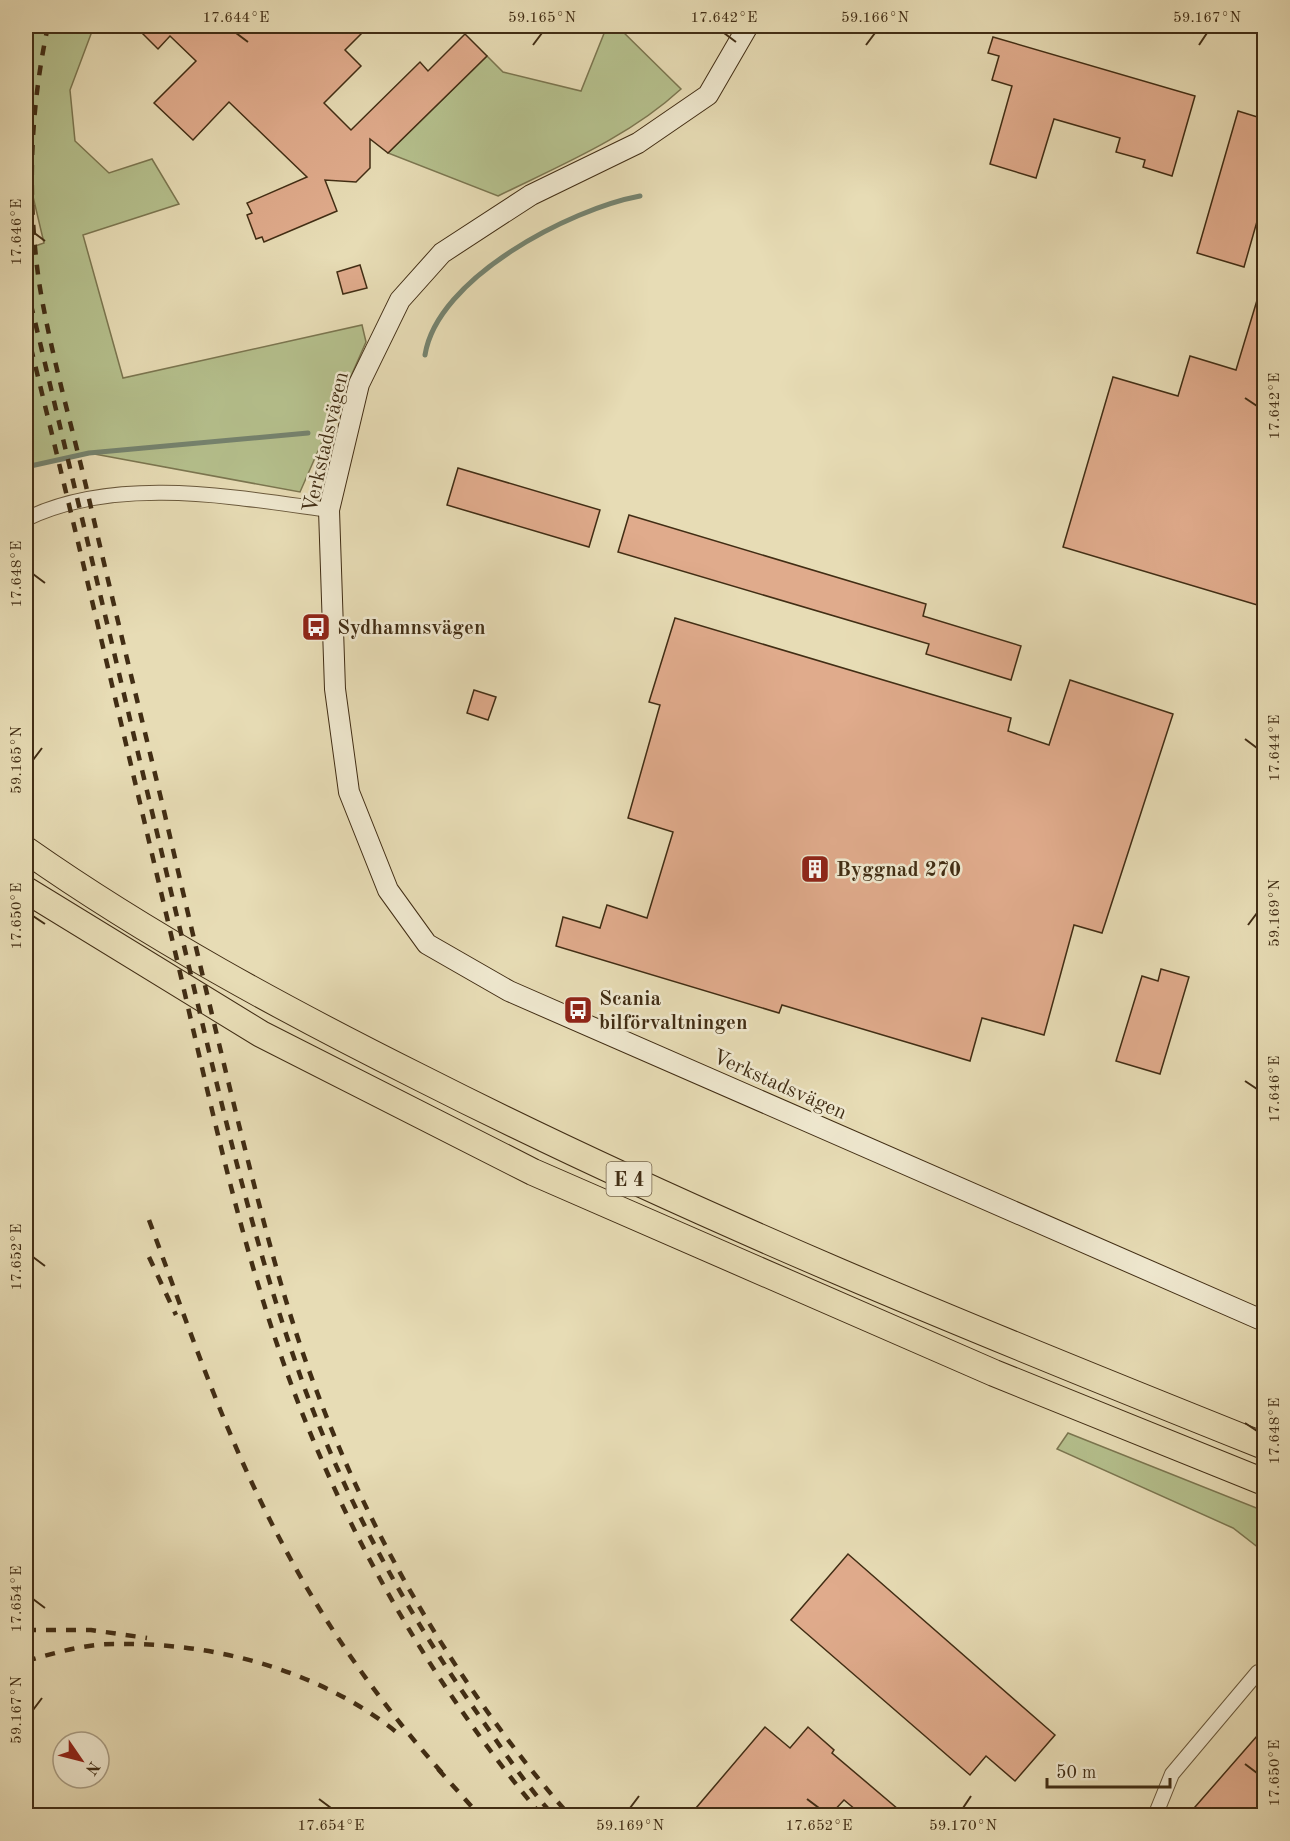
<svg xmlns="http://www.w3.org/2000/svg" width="1290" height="1841" font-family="'Old Standard TT',serif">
<rect width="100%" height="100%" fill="#e7dcb5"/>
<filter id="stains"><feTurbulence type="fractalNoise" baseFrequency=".00333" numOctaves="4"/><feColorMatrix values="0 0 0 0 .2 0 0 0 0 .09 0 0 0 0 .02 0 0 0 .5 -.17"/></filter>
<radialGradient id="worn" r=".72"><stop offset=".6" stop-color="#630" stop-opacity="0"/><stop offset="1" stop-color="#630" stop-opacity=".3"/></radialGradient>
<g fill="#b5c08d" stroke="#7b7650" stroke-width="1.5">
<polygon points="26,26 94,26 70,90 75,141 109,173 152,159 179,204 83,235 123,378 362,325 366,342 300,492 89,453 26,467 26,249 44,243 26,167"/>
<path d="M 607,26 L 617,26 L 681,89 C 629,137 561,165 498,196 L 388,153 L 487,56 L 503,72 L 581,91 Z"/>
<polygon points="1068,1433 1264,1511 1264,1552 1233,1528 1057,1449"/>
</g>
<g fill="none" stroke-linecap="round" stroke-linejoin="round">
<g stroke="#75836f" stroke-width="5">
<path d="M 425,355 C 437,278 570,209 640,196"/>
<polyline points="26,467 89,453 308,433"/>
</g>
</g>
<g fill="#e0ab8c" stroke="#412d14" stroke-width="1.5">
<polygon points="135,26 369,26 345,50 361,66 324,103 351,130 420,62 428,71 465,34 487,56 388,153 370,139 370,168 356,182 325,180 337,211 264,242 262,237 256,239 247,215 252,213 247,203 307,177 229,102 193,140 154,103 196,61 170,36 158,49"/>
<polygon points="993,37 1195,96 1172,176 1143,167 1145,160 1116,152 1120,138 1054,119 1036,178 990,164 1012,86 992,80 999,56 988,53"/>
<polygon points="1238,111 1264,119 1264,197 1244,267 1197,253"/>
<polygon points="360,265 367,288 343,294 337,272"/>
<polygon points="1261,287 1264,287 1264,607 1063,547 1113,377 1178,396 1190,356 1236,370"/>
<polygon points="458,468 600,510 589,547 447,505"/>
<polygon points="629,515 926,604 923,616 1021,646 1011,680 926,654 929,644 618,552"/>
<polygon points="675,618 1011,718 1008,731 1049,745 1070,680 1173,714 1102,933 1074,925 1044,1035 982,1018 970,1061 782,1005 779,1013 556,946 563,917 600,928 607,905 647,918 673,832 628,818 660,705 649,702"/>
<polygon points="474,690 496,697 488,720 467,713"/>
<polygon points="1161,969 1189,977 1160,1074 1116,1061 1142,976 1158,981"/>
<polygon points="848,1554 1055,1735 1015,1781 986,1756 970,1775 791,1620"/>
<polygon points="765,1727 790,1748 808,1727 834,1750 832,1753 905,1815 862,1815 844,1800 830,1815 704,1815 696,1808"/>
<polygon points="1264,1728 1264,1815 1188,1815"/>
</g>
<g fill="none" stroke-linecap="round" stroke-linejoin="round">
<g stroke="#6a593c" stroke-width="16">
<g id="street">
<path d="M 26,519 C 116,475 234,497 329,510"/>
<polyline points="1155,1816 1172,1774 1258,1672 1264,1674"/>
</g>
</g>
<g stroke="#412d14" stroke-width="22">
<polyline id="secondary" points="748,26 708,95 638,143 531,195 442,253 400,300 359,384 329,510 335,689 349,792 388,890 427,944 509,991 1264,1321"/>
</g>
<g stroke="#412d14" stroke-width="28">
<g id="highway">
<path d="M 26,850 C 150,937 285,1010 421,1078 C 695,1217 979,1332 1264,1446"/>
<polyline points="26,890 261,1034 533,1172 994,1373 1264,1482"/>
</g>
</g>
<use href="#street" stroke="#efe8cf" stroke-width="14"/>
<use href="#secondary" stroke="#efe8cf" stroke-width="20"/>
<use href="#highway" stroke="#e7dcb5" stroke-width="26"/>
<g stroke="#412d14" stroke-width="4.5" stroke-dasharray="10 10" stroke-linecap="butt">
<path d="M 48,26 C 30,110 27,196 39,282 C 50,350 70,419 86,486 C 111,595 138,703 164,811 C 190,922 216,1034 244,1145 C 265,1228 286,1311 317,1392 C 374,1545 462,1693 570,1816"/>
<path d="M 26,284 C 75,489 124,694 173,900 C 213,1065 248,1232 306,1392 C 347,1502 404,1607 471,1704 C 497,1741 523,1782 554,1816"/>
<path d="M 26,328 C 75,527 122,727 169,926 C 201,1060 229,1197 272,1329 C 329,1505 422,1673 542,1816"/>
<path d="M 149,1220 C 189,1328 227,1441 282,1543 C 326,1627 380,1703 443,1774"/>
<polyline points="149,1257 176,1315"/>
<polyline points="26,1630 91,1630 147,1638"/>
<path d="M 26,1661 C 55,1653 84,1644 115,1644 C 215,1642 322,1671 400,1735"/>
<polyline points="438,1769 480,1816"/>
</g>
</g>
<path fill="none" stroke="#412d14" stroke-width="2" d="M 236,33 L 248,42M 724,33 L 736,42M 533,45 L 542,33M 866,45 L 875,33M 1199,45 L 1207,33M 33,232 L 45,241M 1245,398 L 1257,406M 33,574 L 45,583M 1245,739 L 1257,748M 33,760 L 42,748M 33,916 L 45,924M 1248,925 L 1257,913M 1245,1081 L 1257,1089M 33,1257 L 45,1266M 1245,1423 L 1257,1431M 33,1599 L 45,1608M 33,1710 L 42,1698M 1245,1764 L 1257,1773M 319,1799 L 331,1808M 807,1799 L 819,1808M 630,1808 L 639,1796M 963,1808 L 971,1796"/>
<defs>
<g id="bus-square" transform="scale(1.5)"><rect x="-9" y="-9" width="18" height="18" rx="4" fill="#8f2418" stroke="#efe8cf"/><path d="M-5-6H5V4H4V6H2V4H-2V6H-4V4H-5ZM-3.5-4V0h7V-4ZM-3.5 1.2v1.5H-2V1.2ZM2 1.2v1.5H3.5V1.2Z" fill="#fff"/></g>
<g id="building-square" transform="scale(1.5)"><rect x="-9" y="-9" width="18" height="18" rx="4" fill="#8f2418" stroke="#efe8cf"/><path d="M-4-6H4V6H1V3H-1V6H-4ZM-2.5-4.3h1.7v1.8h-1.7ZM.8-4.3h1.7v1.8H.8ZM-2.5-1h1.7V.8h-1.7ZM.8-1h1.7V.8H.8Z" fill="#fff"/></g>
</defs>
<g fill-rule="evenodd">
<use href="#bus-square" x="316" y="627"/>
<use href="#building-square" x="815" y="869"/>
<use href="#bus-square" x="578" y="1010"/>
</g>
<g text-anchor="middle" stroke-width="5" stroke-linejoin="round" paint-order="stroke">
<rect fill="#efe8cf" stroke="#75654c" stroke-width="1.5" x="606.5" y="1162" width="45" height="34" rx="4.5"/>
<g font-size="20" font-weight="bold" fill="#412d14">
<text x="629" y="1186">E 4</text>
</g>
<g font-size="21" fill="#412d14" stroke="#efe8cf">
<text transform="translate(325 442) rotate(-77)" y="7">Verkstadsvägen</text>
<text transform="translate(780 1084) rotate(24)" y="7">Verkstadsvägen</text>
</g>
<g font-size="21" font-weight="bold" fill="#412d14" stroke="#efe8cf" text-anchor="start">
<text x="337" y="634">Sydhamnsvägen</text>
<text x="836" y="876">Byggnad 270</text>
<text x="599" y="1005">Scania<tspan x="599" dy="24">bilförvaltningen</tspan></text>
</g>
</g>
<rect width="1290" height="1841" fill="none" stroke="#e7dcb5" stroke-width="66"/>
<g transform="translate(81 1760) rotate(125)"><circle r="28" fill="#efe8cf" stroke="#a99d84" stroke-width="1.5"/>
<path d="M0-4.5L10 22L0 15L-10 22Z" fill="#8f2418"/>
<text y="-9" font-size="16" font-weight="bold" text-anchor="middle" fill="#412d14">N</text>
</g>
<path d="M1047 1778v9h123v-9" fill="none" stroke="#412d14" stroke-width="3"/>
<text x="1056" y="1778" font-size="18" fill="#412d14" stroke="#efe8cf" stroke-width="4.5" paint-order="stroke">50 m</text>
<rect x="33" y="33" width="1224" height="1775" fill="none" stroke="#412d14" stroke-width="2"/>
<g font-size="15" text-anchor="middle" fill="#412d14">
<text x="236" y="22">17.644°E</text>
<text x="542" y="22">59.165°N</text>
<text x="724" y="22">17.642°E</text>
<text x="875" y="22">59.166°N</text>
<text x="1207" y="22">59.167°N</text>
<text transform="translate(16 232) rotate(-90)" y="5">17.646°E</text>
<text transform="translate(1274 406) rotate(-90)" y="5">17.642°E</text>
<text transform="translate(16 574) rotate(-90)" y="5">17.648°E</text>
<text transform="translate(1274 748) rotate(-90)" y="5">17.644°E</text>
<text transform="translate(16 760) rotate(-90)" y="5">59.165°N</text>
<text transform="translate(1274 913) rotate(-90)" y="5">59.169°N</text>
<text transform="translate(16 916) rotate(-90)" y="5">17.650°E</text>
<text transform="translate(1274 1089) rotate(-90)" y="5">17.646°E</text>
<text transform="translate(16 1257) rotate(-90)" y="5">17.652°E</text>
<text transform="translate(1274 1431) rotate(-90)" y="5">17.648°E</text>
<text transform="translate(16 1599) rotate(-90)" y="5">17.654°E</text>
<text transform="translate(16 1710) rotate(-90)" y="5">59.167°N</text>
<text transform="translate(1274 1773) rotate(-90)" y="5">17.650°E</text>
<text x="331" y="1830">17.654°E</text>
<text x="630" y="1830">59.169°N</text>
<text x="819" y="1830">17.652°E</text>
<text x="963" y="1830">59.170°N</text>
</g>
<rect width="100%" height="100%" filter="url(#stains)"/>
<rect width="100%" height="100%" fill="url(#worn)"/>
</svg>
